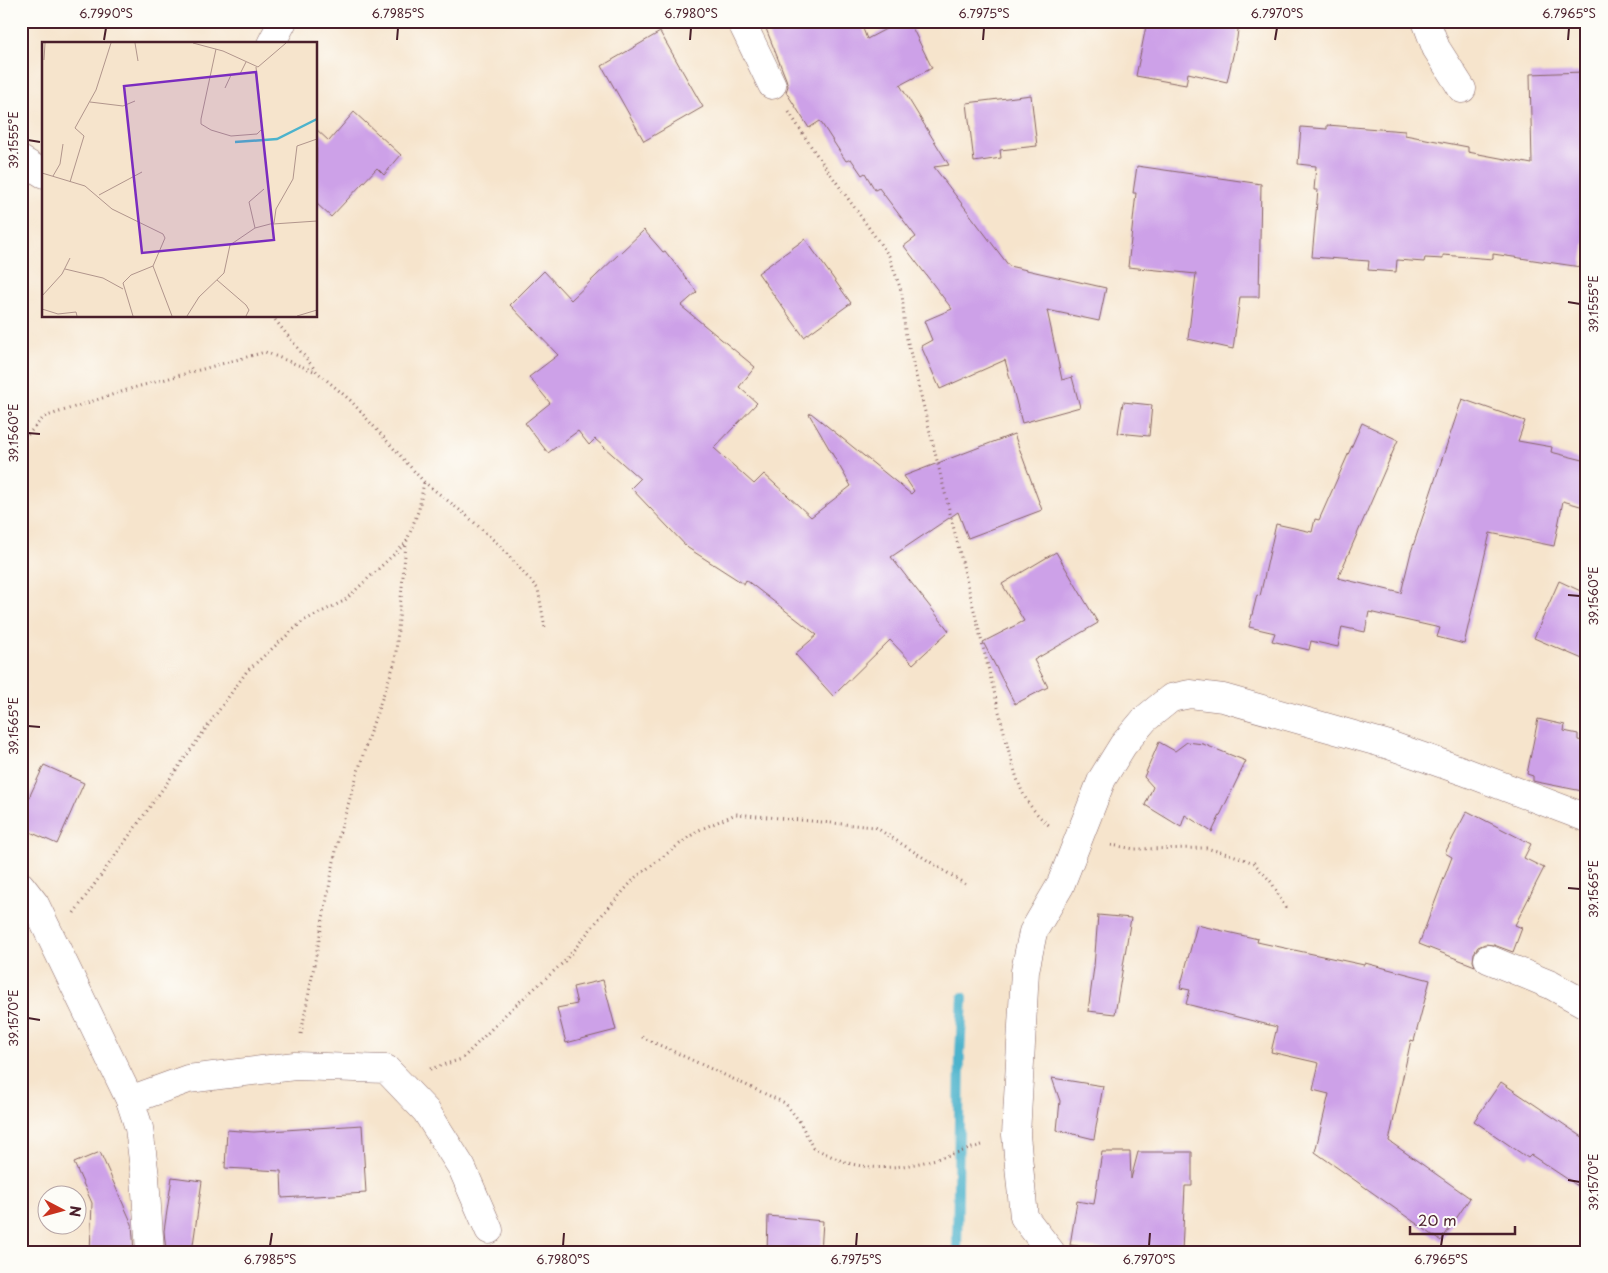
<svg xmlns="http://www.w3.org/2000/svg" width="1608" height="1273" font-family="'Playpen Sans',sans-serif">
<rect width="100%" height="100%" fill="#fdfcf7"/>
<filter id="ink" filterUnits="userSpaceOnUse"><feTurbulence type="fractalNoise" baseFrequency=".02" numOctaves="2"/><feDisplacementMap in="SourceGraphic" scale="10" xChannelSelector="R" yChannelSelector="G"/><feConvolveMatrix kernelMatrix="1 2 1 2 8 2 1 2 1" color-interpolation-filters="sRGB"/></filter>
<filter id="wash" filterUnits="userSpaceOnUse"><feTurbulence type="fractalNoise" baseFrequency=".0096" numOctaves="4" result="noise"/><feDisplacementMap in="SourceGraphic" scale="20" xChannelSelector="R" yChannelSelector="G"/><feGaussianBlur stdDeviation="1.12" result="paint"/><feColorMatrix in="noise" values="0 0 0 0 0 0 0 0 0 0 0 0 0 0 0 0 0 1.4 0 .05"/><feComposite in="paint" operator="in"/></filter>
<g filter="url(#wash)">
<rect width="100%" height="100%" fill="#f6e4cc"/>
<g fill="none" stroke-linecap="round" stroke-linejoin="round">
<polyline stroke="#4db3cc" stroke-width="10" points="957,1252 960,1055 963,997"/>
</g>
<g id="blocks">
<g fill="#cda1e8">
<polygon points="763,21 860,21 867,39 901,21 909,21 932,68 900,85 949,165 934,167 1009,266 1106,288 1099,321 1047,310 1062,380 1072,377 1080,407 1022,423 1005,360 940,389 921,346 932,340 924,321 952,309 904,246 916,237 879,188 875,190 865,173 862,175 851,159 846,161 820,121 809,128 786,92 788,86 786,79"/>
<polygon points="1147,21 1239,21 1237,38 1227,82 1188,73 1186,85 1136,76"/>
<polygon points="660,32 703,107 644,141 602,66"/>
<polygon points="1583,72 1587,228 1581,267 1493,254 1493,259 1443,255 1443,259 1425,258 1424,262 1397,260 1396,272 1368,270 1369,261 1312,257 1318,190 1314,190 1316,166 1298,164 1301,127 1327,129 1327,125 1405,131 1405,135 1468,147 1468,152 1532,164 1530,74"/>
<polygon points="1031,95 1037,146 1000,150 1001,158 974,162 967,103"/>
<polygon points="354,112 401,155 384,175 377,168 331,217 316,203 316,129 329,141"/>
<polygon points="1137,166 1261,184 1259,297 1240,297 1233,349 1188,339 1196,274 1128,267 1136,193 1133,193"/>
<polygon points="644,230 663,252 665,251 697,292 681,306 755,367 739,387 757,403 714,448 754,484 764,474 811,517 851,486 809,414 811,413 911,494 914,491 904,476 1014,434 1042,510 968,538 958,512 891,557 949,631 913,664 890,640 833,696 795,654 817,635 746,580 744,584 688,548 631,488 640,479 595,439 589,445 578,431 548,453 525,423 550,403 529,377 558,355 510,305 544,271 571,300"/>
<polygon points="805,239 851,303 804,337 758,273"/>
<polygon points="1462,399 1525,421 1518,441 1552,447 1551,452 1587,461 1587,508 1563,501 1554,546 1490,533 1464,644 1437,637 1440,628 1369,612 1365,632 1342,627 1338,647 1311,641 1309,650 1272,641 1275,633 1249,627 1257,595 1260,596 1276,524 1312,532 1315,519 1319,520 1362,423 1398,440 1338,578 1401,593 1411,552"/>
<polygon points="1123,402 1152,405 1149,436 1118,433"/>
<polygon points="1056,552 1098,623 1034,660 1048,687 1015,704 983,642 1024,621 1002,584"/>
<polygon points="1559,581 1587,594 1587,661 1534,638"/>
<polygon points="1538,719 1565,725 1564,731 1578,734 1578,740 1587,742 1587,792 1537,782 1533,781 1533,776 1527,774"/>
<polygon points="1159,742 1175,751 1187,742 1203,744 1246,761 1212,832 1185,815 1181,827 1145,805 1153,787 1144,777"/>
<polygon points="44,765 84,783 57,844 21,828 21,815"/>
<polygon points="1467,811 1531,844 1524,858 1544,868 1515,925 1522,928 1513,952 1494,945 1485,944 1478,947 1474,953 1473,961 1475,966 1419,944 1452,857 1445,853"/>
<polygon points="1098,915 1131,918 1115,1014 1088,1011 1094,967"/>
<polygon points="1197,925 1258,939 1257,942 1364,965 1365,963 1430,980 1414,1041 1411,1040 1389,1141 1470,1198 1441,1241 1315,1152 1329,1094 1313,1090 1319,1063 1271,1052 1277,1027 1186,1004 1190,990 1180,988"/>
<polygon points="603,980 616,1030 566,1043 557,1008 577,1004 573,987"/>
<polygon points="1052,1078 1103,1086 1094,1139 1057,1130 1060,1101"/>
<polygon points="1501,1082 1587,1140 1587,1192 1531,1155 1528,1158 1474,1121"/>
<polygon points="362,1125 366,1193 282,1198 281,1171 225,1168 227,1130 254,1132"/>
<polygon points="100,1152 132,1224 134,1252 90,1252 92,1203 74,1163"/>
<polygon points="1102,1152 1130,1152 1131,1179 1138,1152 1192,1152 1192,1186 1185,1186 1182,1252 1150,1252 1091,1248 1070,1245 1077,1201 1094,1204"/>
<polygon points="172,1177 202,1181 192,1252 166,1252 164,1231"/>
<polygon points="768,1216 823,1221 821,1252 767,1252"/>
</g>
</g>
</g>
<g filter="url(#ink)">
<use href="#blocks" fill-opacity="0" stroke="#866463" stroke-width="1"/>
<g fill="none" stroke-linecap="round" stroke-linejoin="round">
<g stroke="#866463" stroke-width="29">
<g id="minor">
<polyline points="741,21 772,85"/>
<polyline points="1426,21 1436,48 1462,89"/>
<polyline points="271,44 283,21"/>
<polyline points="21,160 44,174"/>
<polyline points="21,886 35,904 130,1100 139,1128 145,1177 150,1252"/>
<polyline points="1488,959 1551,985 1587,1005"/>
<polyline points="130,1100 188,1079 295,1066 386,1069 426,1111 462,1168 489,1230"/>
<polyline points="1051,1252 1024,1217 1016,1135 1025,971 1033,932 1060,886 1102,779 1123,745 1145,719 1171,698 1190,694 1223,698 1389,745 1463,771 1587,818"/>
</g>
</g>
<g stroke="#866463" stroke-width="3" stroke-dasharray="1 4" stroke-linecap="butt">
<path d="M 789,112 L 814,151 L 889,256 L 902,293 L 905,331 L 1009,752 C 1019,785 1022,803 1050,826"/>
<polyline points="272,316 317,372 350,400 424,482 466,515 499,545 538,589 545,628"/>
<polyline points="21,442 44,417 133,388 265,352 316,372"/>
<polyline points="1111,845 1135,849 1206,848 1235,856 1254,863 1272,883 1287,911"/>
<polyline points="74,913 247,671 303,621 344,601 406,543 419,509 424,482"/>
<polyline points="301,1034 339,835 369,735 395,662 406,544"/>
<path d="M 642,1037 L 785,1103 L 800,1122 L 813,1148 C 826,1153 839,1161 852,1164 C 898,1175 942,1157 985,1144"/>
<polyline points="430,1069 462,1059 507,1013 564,962 602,915 636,877 697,831 736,814 875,827 965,884"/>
</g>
<use href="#minor" stroke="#fff" stroke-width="28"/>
</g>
</g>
<path fill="none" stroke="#4a1f2b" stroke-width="2" d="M 104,40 L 106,28M 397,40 L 398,28M 690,40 L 691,28M 983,40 L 984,28M 1275,40 L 1277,28M 1568,40 L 1569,28M 28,140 L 40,142M 1568,302 L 1580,304M 28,433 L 40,434M 1568,595 L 1580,596M 28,726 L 40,727M 1568,888 L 1580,889M 28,1018 L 40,1020M 1568,1180 L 1580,1182M 270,1246 L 272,1233M 563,1246 L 564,1233M 856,1246 L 857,1233M 1149,1246 L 1150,1233M 1441,1246 L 1443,1233"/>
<g transform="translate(42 42)">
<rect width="275" height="275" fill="#f6e4cc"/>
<path fill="none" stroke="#4db3cc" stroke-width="2.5" d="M 193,100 L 235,97 L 275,77"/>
<path fill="none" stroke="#b1958c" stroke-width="1" d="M 93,1 L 96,19M 151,1 L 181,9 L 216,25 L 244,1M 174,7 L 159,77 L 159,82 L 169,88 L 189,94 L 215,92 L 220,87 L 214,25M 2,18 L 3,1M 183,46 L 189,33 L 198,32 L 204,20M 48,60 L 81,64 L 93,59M 0,131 L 43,144 L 70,167 L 121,192 L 123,196 L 111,224 L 89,233 L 81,241 L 91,274M 11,134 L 18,122 L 21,102M 28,140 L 42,94 L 33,86 L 54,48 L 69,1M 57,153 L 100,130M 231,182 L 275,179M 213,186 L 207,160 L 222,147M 111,224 L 130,274M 23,227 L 61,236 L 81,247M 175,238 L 204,263 L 207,268 L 204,274M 0,254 L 20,232 L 28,216M 0,267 L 16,272 L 34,270 L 35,274M 145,274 L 157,255 L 182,231 L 188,203 L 213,186 L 232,181 L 234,167 L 251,137 L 255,104 L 275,97M 255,274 L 275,268"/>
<path fill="#7b2cbf" fill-opacity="0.15" stroke="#7b2cbf" stroke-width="2.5" d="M 214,30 L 232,198 L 100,211 L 82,44 Z"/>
<rect width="275" height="275" fill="none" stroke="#4a1f2b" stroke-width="2.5"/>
</g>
<rect width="1608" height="1273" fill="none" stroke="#fdfcf7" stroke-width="55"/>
<g transform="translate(62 1210) rotate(96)"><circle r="24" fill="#fdfcf7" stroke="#b5a4a5"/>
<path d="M0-4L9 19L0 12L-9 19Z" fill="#c8321e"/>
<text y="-8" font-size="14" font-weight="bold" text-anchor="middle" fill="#4a1f2b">N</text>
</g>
<path d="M1410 1226v8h105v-8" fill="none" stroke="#4a1f2b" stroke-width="2.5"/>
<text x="1418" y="1226" font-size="15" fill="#4a1f2b" stroke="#fdfcf7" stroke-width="4" paint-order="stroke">20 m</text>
<rect x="28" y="28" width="1552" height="1218" fill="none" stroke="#4a1f2b" stroke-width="2"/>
<g font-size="12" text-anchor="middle" fill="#4a1f2b">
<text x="106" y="18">6.7990°S</text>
<text x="398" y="18">6.7985°S</text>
<text x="691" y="18">6.7980°S</text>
<text x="984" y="18">6.7975°S</text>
<text x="1277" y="18">6.7970°S</text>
<text x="1569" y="18">6.7965°S</text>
<text transform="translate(14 140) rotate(-90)" y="4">39.1555°E</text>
<text transform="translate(1594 304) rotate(-90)" y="4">39.1555°E</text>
<text transform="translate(14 433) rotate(-90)" y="4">39.1560°E</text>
<text transform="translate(1594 596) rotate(-90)" y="4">39.1560°E</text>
<text transform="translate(14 726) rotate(-90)" y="4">39.1565°E</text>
<text transform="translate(1594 889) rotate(-90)" y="4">39.1565°E</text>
<text transform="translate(14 1018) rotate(-90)" y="4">39.1570°E</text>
<text transform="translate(1594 1182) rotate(-90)" y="4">39.1570°E</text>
<text x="270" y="1264">6.7985°S</text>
<text x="563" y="1264">6.7980°S</text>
<text x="856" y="1264">6.7975°S</text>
<text x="1149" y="1264">6.7970°S</text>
<text x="1441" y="1264">6.7965°S</text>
</g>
</svg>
